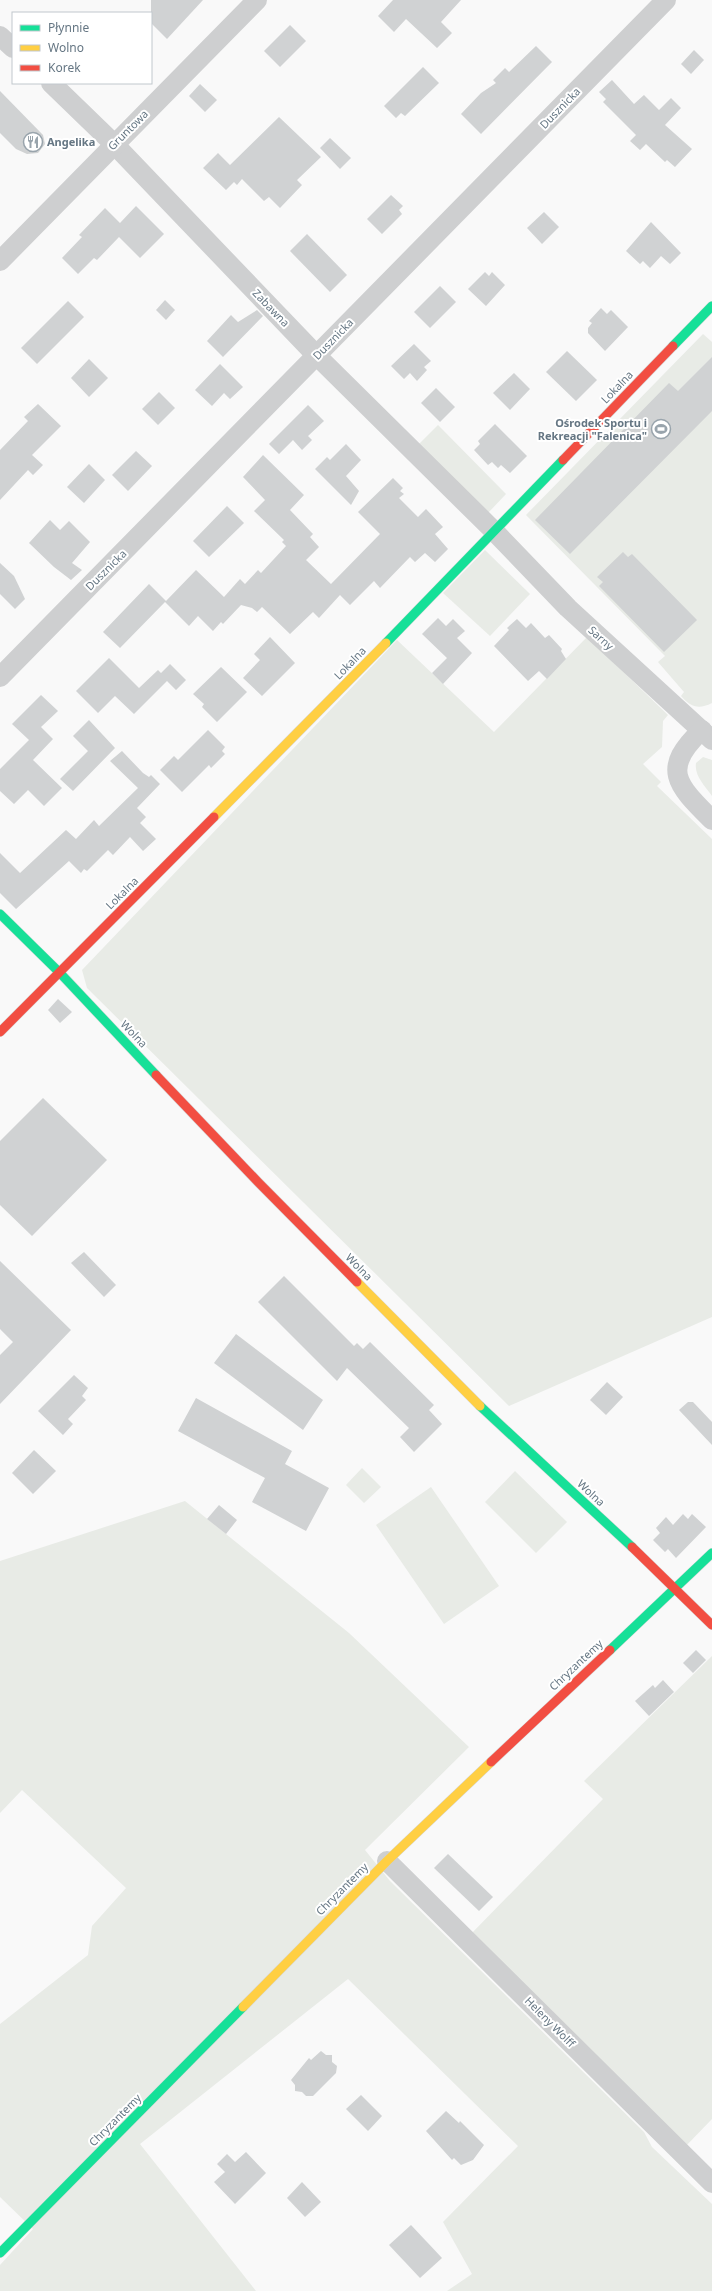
<svg xmlns="http://www.w3.org/2000/svg" width="712" height="2291" font-family="'Noto Sans',sans-serif">
<rect width="100%" height="100%" fill="#f9f9f9"/>
<g fill="#e8ebe6">
<path d="M 703,334 L 712,342 L 712,703 C 698,710 691,707 681,696 L 684,692 L 658,662 L 665,656 L 526,515 Z"/>
<polygon points="438,425 506,494 488,513 418,445"/>
<polygon points="485,550 530,594 490,636 443,593"/>
<polygon points="587,637 668,715 663,721 662,747 643,764 661,782 657,786 712,839 712,1317 509,1406 87,988 82,970 397,640 494,732"/>
<path d="M 703,757 L 712,760 L 712,796 C 705,786 694,776 696,763 Z"/>
<polygon points="362,1468 381,1487 364,1503 346,1485"/>
<polygon points="515,1471 567,1522 536,1553 485,1502"/>
<polygon points="431,1487 499,1586 444,1624 376,1525"/>
<polygon points="185,1501 349,1633 469,1747 365,1850 390,1881 644,2132 652,2147 712,2204 712,2291 447,2291 472,2274 443,2222 518,2146 348,1979 140,2144 256,2291 0,2291 0,2265 33,2229 0,2197 0,2024 88,1955 92,1926 126,1888 22,1790 0,1813 0,1561"/>
<polygon points="712,1656 712,2119 684,2148 469,1936 603,1799 584,1781"/>
</g>
<g fill="#d0d2d3">
<polygon points="151,0 203,0 167,39 151,23"/>
<polygon points="393,0 461,0 441,22 452,33 437,48 406,19 394,32 378,16"/>
<polygon points="290,25 306,41 280,67 264,51"/>
<polygon points="536,46 552,62 481,134 461,114 481,93 496,83 493,80 505,68 509,72"/>
<polygon points="694,50 704,60 691,74 681,64"/>
<polygon points="423,67 439,83 405,116 401,113 396,118 384,106"/>
<polygon points="612,80 634,104 644,95 659,110 671,98 681,108 665,125 692,149 675,167 667,160 665,162 646,144 640,150 630,141 636,135 603,102 606,99 599,92"/>
<polygon points="200,84 217,100 205,112 189,96"/>
<polygon points="0,91 43,135 45,144 38,153 27,154 16,149 0,133"/>
<polygon points="279,117 321,157 297,180 302,185 280,208 269,197 264,201 242,179 237,185 234,182 226,190 203,168 218,153 230,165"/>
<polygon points="330,138 351,158 340,169 320,148"/>
<polygon points="391,195 403,206 399,210 402,214 382,234 367,219"/>
<polygon points="136,206 164,234 140,258 119,237 97,260 94,258 78,274 62,258 82,237 79,235 105,208 120,223"/>
<polygon points="544,212 559,227 542,244 527,228"/>
<polygon points="651,222 681,253 670,264 661,256 650,268 643,261 640,264 626,251"/>
<polygon points="307,234 347,275 330,292 290,251"/>
<polygon points="485,272 489,276 492,272 505,285 486,306 468,289"/>
<polygon points="440,286 456,302 430,328 414,312"/>
<polygon points="165,300 175,310 166,320 156,310"/>
<polygon points="68,301 84,317 37,364 21,348"/>
<polygon points="601,308 607,314 611,310 628,327 605,351 588,333 588,328 592,323 589,321"/>
<polygon points="257,310 263,316 223,357 207,341 231,315 238,322"/>
<polygon points="414,344 431,361 424,367 427,370 417,381 410,373 404,379 391,366"/>
<polygon points="567,351 597,380 576,401 546,372"/>
<polygon points="712,357 712,411 570,554 535,520 669,383 678,391"/>
<polygon points="89,359 108,378 89,397 71,378"/>
<polygon points="220,364 243,387 230,399 224,393 212,406 195,390"/>
<polygon points="514,373 530,389 510,410 493,393"/>
<polygon points="436,388 455,407 440,422 421,403"/>
<polygon points="159,392 175,408 158,425 142,409"/>
<polygon points="38,404 61,426 32,455 43,465 33,475 28,470 0,500 0,450 28,421 24,417"/>
<polygon points="308,405 324,421 308,436 312,440 302,450 293,440 279,454 269,444"/>
<polygon points="495,424 527,456 510,473 501,465 498,468 492,462 488,465 474,450 480,444 478,441"/>
<polygon points="346,444 361,460 346,476 359,491 351,505 315,469 327,457 330,460"/>
<polygon points="136,451 152,466 128,491 112,475"/>
<polygon points="263,455 304,495 290,510 313,534 310,537 319,547 306,560 331,584 380,534 358,512 393,478 403,488 400,491 404,494 399,498 418,517 426,509 443,527 435,534 448,549 435,562 425,553 415,562 410,557 380,588 374,581 350,605 340,595 319,618 313,612 290,634 262,607 257,612 252,608 241,605 223,624 221,622 213,631 198,616 189,626 165,602 120,648 103,632 149,584 166,601 196,570 224,597 240,579 245,584 258,570 261,573 286,546 282,542 284,540 254,511 265,500 243,477"/>
<polygon points="89,464 105,480 84,503 67,487"/>
<polygon points="227,506 244,523 209,557 193,541"/>
<polygon points="50,520 60,530 69,521 90,542 72,563 82,570 71,580 54,567 29,543"/>
<polygon points="623,552 628,557 632,554 697,620 664,652 599,586 603,582 597,577"/>
<polygon points="0,563 14,576 25,599 15,609 0,594"/>
<polygon points="438,618 446,626 453,619 465,631 457,638 472,653 443,684 432,673 447,658 422,634"/>
<polygon points="517,619 526,628 531,623 545,638 549,635 562,649 561,651 566,659 547,679 539,671 528,681 494,646 509,630 507,628"/>
<polygon points="270,637 295,663 262,696 243,678 260,660 254,654"/>
<polygon points="109,658 139,688 158,670 161,673 170,664 186,680 176,690 167,681 134,714 115,696 98,713 76,691"/>
<polygon points="221,667 247,692 217,722 202,707 204,704 193,694"/>
<polygon points="41,695 58,711 41,727 53,739 33,760 62,788 44,806 28,790 14,804 0,791 0,769 29,740 12,724"/>
<polygon points="89,720 115,748 73,791 60,779 88,751 73,736"/>
<polygon points="208,730 225,747 222,751 225,754 211,768 209,765 182,792 160,770 174,756 178,760"/>
<polygon points="122,751 143,773 149,777 151,775 160,784 137,808 146,817 140,823 156,839 143,851 130,837 113,855 108,850 87,871 84,869 81,873 69,861 16,909 0,893 0,853 20,873 66,830 76,839 94,820 99,826 138,788 110,761"/>
<polygon points="58,999 72,1012 60,1023 48,1010"/>
<polygon points="43,1098 107,1160 32,1236 0,1205 0,1141"/>
<polygon points="84,1252 116,1285 104,1297 71,1263"/>
<polygon points="0,1261 71,1330 0,1404 0,1355 13,1342 0,1329"/>
<polygon points="284,1276 354,1346 357,1343 363,1349 370,1342 434,1405 429,1410 442,1424 414,1452 400,1437 409,1428 347,1368 337,1381 258,1302"/>
<polygon points="236,1334 323,1400 303,1430 214,1363"/>
<polygon points="74,1375 88,1388 82,1396 86,1400 68,1419 73,1424 63,1435 38,1411"/>
<polygon points="607,1382 623,1397 606,1415 590,1400"/>
<polygon points="196,1398 292,1451 285,1464 329,1488 306,1531 252,1502 265,1478 178,1431"/>
<polygon points="688,1402 693,1402 712,1422 712,1445 679,1410"/>
<polygon points="34,1450 56,1471 33,1494 12,1473"/>
<polygon points="219,1505 237,1520 226,1534 207,1519"/>
<polygon points="683,1514 688,1519 692,1514 706,1527 676,1558 668,1549 665,1552 653,1540 660,1533 656,1528 666,1517 673,1525"/>
<polygon points="696,1650 706,1660 693,1673 683,1663"/>
<polygon points="663,1680 674,1692 649,1716 635,1701 653,1685 655,1688"/>
<polygon points="448,1854 493,1897 479,1911 434,1868"/>
<polygon points="321,2051 326,2055 332,2055 332,2062 337,2066 336,2073 313,2096 306,2096 302,2092 295,2091 295,2085 291,2080 309,2058 311,2060"/>
<polygon points="361,2095 382,2116 368,2131 346,2109"/>
<polygon points="446,2111 459,2123 460,2121 484,2145 473,2160 461,2165 454,2158 452,2160 426,2131"/>
<polygon points="246,2152 266,2173 235,2204 214,2182 225,2172 217,2164 227,2154 235,2162"/>
<polygon points="302,2182 321,2202 305,2217 287,2198"/>
<polygon points="411,2225 442,2258 420,2278 389,2245"/>
</g>
<g fill="none" stroke-linecap="round" stroke-linejoin="round">
<g stroke="#d5d6d7" stroke-width="10">
<g id="fast">
<polyline points="673,346 712,306"/>
<polyline points="386,643 563,460"/>
<polyline points="0,914 60,973 156,1075"/>
<polyline points="480,1406 632,1547"/>
<polyline points="610,1650 712,1553"/>
<polyline points="0,2253 243,2007"/>
</g>
</g>
<g stroke="#d5d6d7" stroke-width="10">
<g id="slow">
<polyline points="214,817 386,643"/>
<polyline points="357,1282 480,1406"/>
<polyline points="243,2007 387,1861 491,1762"/>
</g>
</g>
<g stroke="#d5d6d7" stroke-width="10">
<g id="jam">
<polyline points="563,460 673,346"/>
<polyline points="0,1032 214,817"/>
<polyline points="156,1075 258,1182 357,1282"/>
<polyline points="632,1547 712,1625"/>
<polyline points="491,1762 610,1650"/>
</g>
</g>
<g stroke="#cecfd0" stroke-width="20">
<polyline points="0,36 13,48"/>
<polyline points="51,83 114,144 317,356 494,531 568,608 712,740"/>
<polyline points="0,261 257,0"/>
<polyline points="0,677 666,0"/>
<path d="M 702,730 C 660,769 677,785 712,820"/>
<polyline points="387,1861 712,2183"/>
</g>
<use href="#fast" stroke="#16e098" stroke-width="9"/>
<use href="#slow" stroke="#ffcf43" stroke-width="9"/>
<use href="#jam" stroke="#f24e42" stroke-width="9"/>
</g>
<defs>
<g id="restaurant-ring" transform="scale(1)"><circle r="9.5" fill="#fff" stroke="#99a4ac" stroke-width="1.5"/><path d="M-5-6h1v4h1v-4h1v4h1v-4h1v5L-1.5 .5V6h-2V.5L-5-1ZM5-6V6H3V1.5H1.5Q1.5-4 5-6Z" fill="#99a4ac"/></g>
<g id="stadium-ring" transform="scale(1)"><circle r="9.5" fill="#fff" stroke="#99a4ac" stroke-width="1.5"/><path d="M0-5a6.5 5 0 1 0 0 10a6.5 5 0 1 0 0-10ZM-3.5-1.8h7v3.6h-7Z" fill="#99a4ac"/></g>
</defs>
<g fill-rule="evenodd">
<use href="#restaurant-ring" x="33" y="142"/>
<use href="#stadium-ring" x="661" y="429"/>
</g>
<g text-anchor="middle" stroke-width="4" stroke-linejoin="round" paint-order="stroke">
<g font-size="11" fill="#657683" stroke="#fff">
<text transform="translate(560 108) rotate(-46)" y="4">Dusznicka</text>
<text transform="translate(128 130) rotate(-45)" y="4">Gruntowa</text>
<text transform="translate(271 308) rotate(46)" y="4">Zabawna</text>
<text transform="translate(333 339) rotate(-46)" y="4">Dusznicka</text>
<text transform="translate(617 387) rotate(-46)" y="4">Lokalna</text>
<text transform="translate(106 570) rotate(-45)" y="4">Dusznicka</text>
<text transform="translate(601 638) rotate(42)" y="4">Sarny</text>
<text transform="translate(350 663) rotate(-46)" y="4">Lokalna</text>
<text transform="translate(122 893) rotate(-45)" y="4">Lokalna</text>
<text transform="translate(134 1034) rotate(46)" y="4">Wolna</text>
<text transform="translate(359 1267) rotate(45)" y="4">Wolna</text>
<text transform="translate(591 1493) rotate(43)" y="4">Wolna</text>
<text transform="translate(576 1665) rotate(-43)" y="4">Chryzantemy</text>
<text transform="translate(342 1889) rotate(-45)" y="4">Chryzantemy</text>
<text transform="translate(550 2022) rotate(45)" y="4">Heleny Wolff</text>
<text transform="translate(115 2120) rotate(-45)" y="4">Chryzantemy</text>
</g>
<g font-size="11" font-weight="bold" fill="#657683" stroke="#fff" text-anchor="start">
<text x="47" y="146">Angelika</text>
<text x="647" y="427" text-anchor="end">Ośrodek Sportu i<tspan x="647" dy="13">Rekreacji "Falenica"</tspan></text>
</g>
</g>
<rect x="12" y="12" width="140" height="72" fill="#ffffff" stroke="#c1c8cd"/>
<rect x="20" y="25" width="20" height="6" fill="#16e098" stroke="#c1c8cd"/>
<text x="48" y="32" font-size="12" fill="#657683">Płynnie</text>
<rect x="20" y="45" width="20" height="6" fill="#ffcf43" stroke="#c1c8cd"/>
<text x="48" y="52" font-size="12" fill="#657683">Wolno</text>
<rect x="20" y="65" width="20" height="6" fill="#f24e42" stroke="#c1c8cd"/>
<text x="48" y="72" font-size="12" fill="#657683">Korek</text>
</svg>
